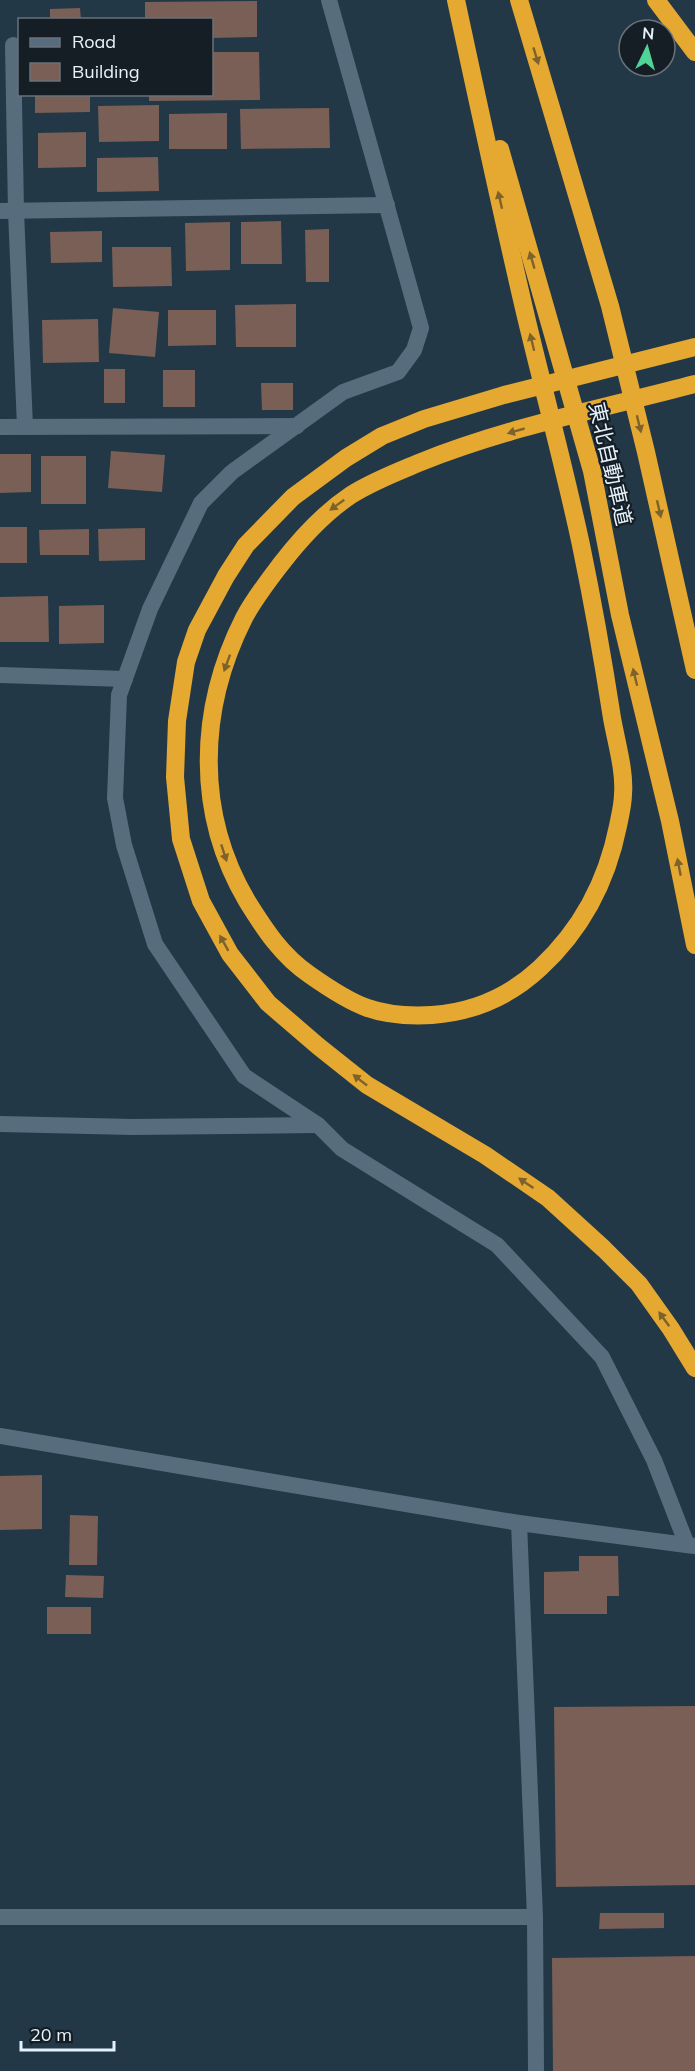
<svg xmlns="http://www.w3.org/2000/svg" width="695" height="2071" font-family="Mulish,'Noto Sans JP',sans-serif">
<rect width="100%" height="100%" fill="#233846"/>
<g fill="#795f56">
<polygon points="257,1 257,37 212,38 212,20 145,20 145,2"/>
<polygon points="80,8 81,20 50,20 50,9"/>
<polygon points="212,52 259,52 260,100 149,101 149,94 212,94"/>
<polygon points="35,94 90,94 90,112 35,113"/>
<polygon points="159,105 159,141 99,142 98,106"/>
<polygon points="329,108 330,148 241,149 240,109"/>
<polygon points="227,113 227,149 169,149 169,114"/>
<polygon points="86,132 86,167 38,168 38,133"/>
<polygon points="158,157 159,191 97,192 97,158"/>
<polygon points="281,221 282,264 241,264 241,222"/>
<polygon points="230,222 230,270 186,271 185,223"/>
<polygon points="329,229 329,282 306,282 305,230"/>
<polygon points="102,231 102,262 51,263 50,232"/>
<polygon points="112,247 171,247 172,286 113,287"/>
<polygon points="296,304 296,347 236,347 235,305"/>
<polygon points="113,308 159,312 155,357 109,353"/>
<polygon points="168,310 216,310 216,345 168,346"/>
<polygon points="98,319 99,362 43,363 42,320"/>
<rect x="104" y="369" width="21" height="34"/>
<rect x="163" y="370" width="32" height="37"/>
<polygon points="261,383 293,383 293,410 262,410"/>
<polygon points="111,451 165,455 162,492 108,488"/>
<polygon points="0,454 31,454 31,492 0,493"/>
<rect x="41" y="456" width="45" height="48"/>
<rect x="0" y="527" width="27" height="36"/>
<polygon points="145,528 145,560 99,561 98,529"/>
<polygon points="89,529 89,555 40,555 39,530"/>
<polygon points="48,596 49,642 0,642 0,597"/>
<polygon points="104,605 104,643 59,644 59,606"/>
<polygon points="42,1475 42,1529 0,1530 0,1476"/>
<polygon points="70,1515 98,1516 97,1565 69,1565"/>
<polygon points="579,1556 618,1556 619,1596 607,1596 607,1614 544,1614 544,1572 579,1571"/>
<polygon points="66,1575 104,1576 103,1598 65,1597"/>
<rect x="47" y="1607" width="44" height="27"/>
<polygon points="695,1706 695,1885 556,1887 554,1707"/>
<polygon points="600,1913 664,1913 664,1928 599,1929"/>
<polygon points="695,1956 695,2071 553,2071 552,1958"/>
</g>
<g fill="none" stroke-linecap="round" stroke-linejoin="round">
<g stroke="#576d7e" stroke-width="16">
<polyline points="329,0 421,328 414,350 398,372 343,392 232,472 201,503 150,609 119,695 115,798 124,845 155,944 244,1076 318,1125 342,1149 497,1245 602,1357 654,1460 687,1545"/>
<polyline points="13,45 16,211 25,427"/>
<polyline points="0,211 387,205"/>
<polyline points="0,427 297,426"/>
<polyline points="0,675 125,679"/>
<polyline points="0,1124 133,1127 318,1125"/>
<polyline points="0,1436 519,1523 694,1546"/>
<polyline points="519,1523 535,1917 536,2071"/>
<polyline points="0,1917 535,1917"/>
</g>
<g stroke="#e5a831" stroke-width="18">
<path d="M 456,0 C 479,107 502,215 527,321 C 545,396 565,470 581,545 C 593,603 603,660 612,718 C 616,741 625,771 623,794 C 623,804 620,816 618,826 C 607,881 581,930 540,968 C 510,996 473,1012 432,1015 C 377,1018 354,1006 310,975 C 282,956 265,930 247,901 C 195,813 198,709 244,618 C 254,599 268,581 281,564 C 301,538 324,513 351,495 C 373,481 397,472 421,462 C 508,427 604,408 695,384"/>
<polyline points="519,0 610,306 646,452 695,670"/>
<polyline points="656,0 695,52"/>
<polyline points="500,149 592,471 620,615 670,821 695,945"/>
<polyline points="695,347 504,395 424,419 382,436 346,458 293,497 246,545 226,576 197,630 186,662 177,721 175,777 181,839 201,901 230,954 268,1003 318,1046 367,1085 485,1155 548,1198 604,1249 639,1284 671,1329 695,1368"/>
</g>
</g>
<defs><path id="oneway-solid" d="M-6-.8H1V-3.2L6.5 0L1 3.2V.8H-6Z" transform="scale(1.5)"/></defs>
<g fill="#7d632b">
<use href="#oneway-solid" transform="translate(536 56) rotate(73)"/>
<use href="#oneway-solid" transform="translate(500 200) rotate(-103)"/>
<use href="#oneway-solid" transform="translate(532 260) rotate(-106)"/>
<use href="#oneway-solid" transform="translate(532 342) rotate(-104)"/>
<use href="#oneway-solid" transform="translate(639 424) rotate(76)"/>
<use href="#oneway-solid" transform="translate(516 431) rotate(164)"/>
<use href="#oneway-solid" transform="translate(337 505) rotate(144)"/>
<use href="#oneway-solid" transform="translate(659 509) rotate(77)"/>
<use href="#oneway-solid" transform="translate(227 663) rotate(110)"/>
<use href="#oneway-solid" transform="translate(635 677) rotate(-104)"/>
<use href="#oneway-solid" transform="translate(224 853) rotate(72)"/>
<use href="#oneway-solid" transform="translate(679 867) rotate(-101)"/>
<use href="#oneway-solid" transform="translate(224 943) rotate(-119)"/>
<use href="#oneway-solid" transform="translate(360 1080) rotate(-142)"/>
<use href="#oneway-solid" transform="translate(526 1183) rotate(-146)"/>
<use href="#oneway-solid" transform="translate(664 1319) rotate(-126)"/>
</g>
<g text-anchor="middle" stroke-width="4.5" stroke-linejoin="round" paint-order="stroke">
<g font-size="21" fill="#e5f1fb" stroke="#151e25">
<text transform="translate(610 464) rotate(77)" y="7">東北自動車道</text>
</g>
</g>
<rect x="18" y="18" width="195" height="78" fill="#151e25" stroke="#68727b" stroke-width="1.5"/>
<rect x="30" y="38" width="30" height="9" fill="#576d7e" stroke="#68727b" stroke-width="1.5"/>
<text x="72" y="48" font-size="18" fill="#e5f1fb">Road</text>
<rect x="30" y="63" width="30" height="18" fill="#795f56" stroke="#68727b" stroke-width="1.5"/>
<text x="72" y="78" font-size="18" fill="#e5f1fb">Building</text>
<g transform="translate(647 48) rotate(5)"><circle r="28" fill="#151e25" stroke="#68727b" stroke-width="1.5"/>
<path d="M0-4.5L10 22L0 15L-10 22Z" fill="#51d398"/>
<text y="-9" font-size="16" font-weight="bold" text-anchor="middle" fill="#e5f1fb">N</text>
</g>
<path d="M21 2041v9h93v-9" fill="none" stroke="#e5f1fb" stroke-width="3"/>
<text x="30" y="2041" font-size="18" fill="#e5f1fb" stroke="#151e25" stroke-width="4.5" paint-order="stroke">20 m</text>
</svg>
